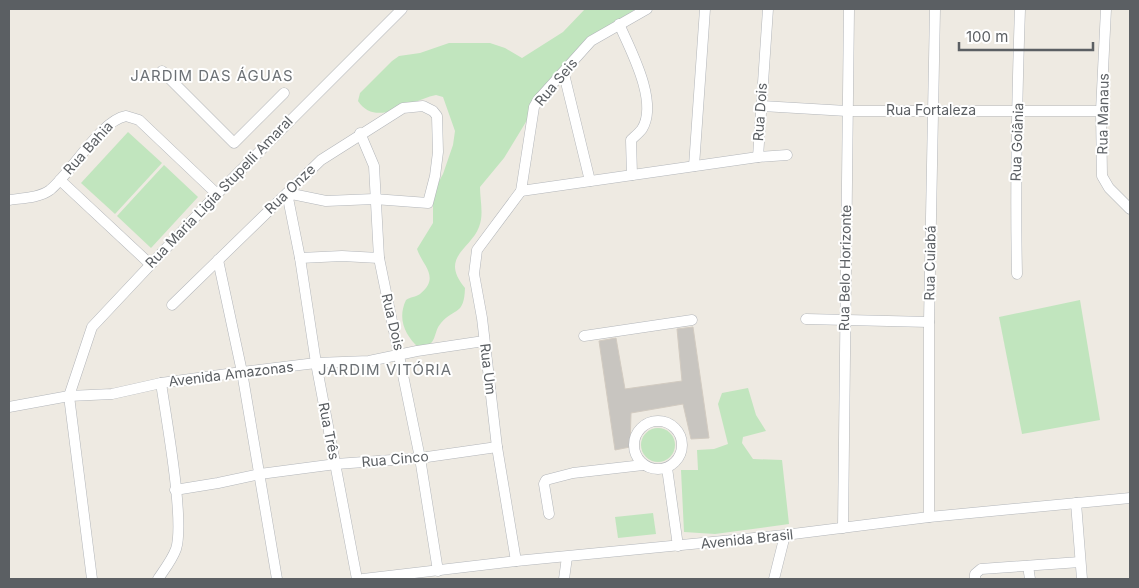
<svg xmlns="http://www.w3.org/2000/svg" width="1139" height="588" font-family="Inter,sans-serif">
<rect width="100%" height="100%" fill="#eeeae2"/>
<g fill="#c1e5be">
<path d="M 585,9 L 635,9 L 601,40 L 584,52 L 532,112 L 504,158 L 480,187 C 480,200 484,215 479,227 C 471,249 439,257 465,288 C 464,316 455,307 441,323 C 432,333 439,345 419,348 C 405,335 397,319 406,300 C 410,297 416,297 420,294 C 441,277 422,265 417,249 L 433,223 L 433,192 L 443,174 L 453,145 L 455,131 L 443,97 L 436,95 C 413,99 376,129 358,101 L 360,93 L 392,61 L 399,56 L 420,53 L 449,43 L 490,43 L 505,48 L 522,58 L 563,32 Z"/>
<polygon points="128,132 162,163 115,214 81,183"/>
<polygon points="164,165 198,197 151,248 117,216"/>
<polygon points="1080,300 1100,420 1022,434 999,317"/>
<polygon points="748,388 756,415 766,431 743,437 742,443 753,459 782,460 789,524 715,534 684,532 681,470 698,470 697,450 714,449 728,444 718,404 722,393"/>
<circle cx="658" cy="445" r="17"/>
<polygon points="653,513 656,534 618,538 615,517"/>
</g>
<polygon fill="#c8c5c0" stroke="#d2cbc1" points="693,327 709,438 691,439 683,404 631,413 630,447 615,450 599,341 616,338 625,389 682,381 677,329"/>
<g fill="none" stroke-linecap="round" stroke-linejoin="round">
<g stroke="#b3b6ba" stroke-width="11">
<g id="minor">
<polyline points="1106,9 1101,111 1102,176 1109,188 1130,209"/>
<path d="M 619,24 C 630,49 659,102 642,129 C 639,133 634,137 631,140 L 632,175"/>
<polyline points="162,71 234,143 284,93"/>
<polyline points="564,74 590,181"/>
<polyline points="760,106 847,111 1101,111"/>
<polyline points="360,133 374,166 379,258 420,458 438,571"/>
<polyline points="758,157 768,9"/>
<polyline points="694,166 705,9"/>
<polyline points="60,180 150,264"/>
<polyline points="521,191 758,157 787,155"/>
<path d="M 9,200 C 22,198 39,198 50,190 C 71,173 101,120 126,116 L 139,120 L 217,194"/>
<polyline points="300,258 342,256 379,258"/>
<polyline points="218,260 242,372 277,579"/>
<path d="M 1017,274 C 1015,186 1017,97 1020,9"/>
<polyline points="172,305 321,160 403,108 423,106 433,111 437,116 438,152 435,176 428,203 374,199 326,201 287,193 300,258 316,363 357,579"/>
<polyline points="806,319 929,322"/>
<polyline points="584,336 692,320"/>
<polyline points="9,407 69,396 112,394 161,383 242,372 316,363 369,361 417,351 484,341"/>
<circle cx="658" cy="445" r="24"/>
<polyline points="667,468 678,546"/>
<polyline points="175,490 218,483 260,474 336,464 420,458 497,447"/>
<polyline points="1076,503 1082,579"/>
<polyline points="549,514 544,484 546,480 573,473 643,465"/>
<polyline points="929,517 929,322 935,9"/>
<polyline points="843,528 849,9"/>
<polyline points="516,561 497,447 482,318 474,274 477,250 521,191 534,107 538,100 591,41 647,9"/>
<polyline points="1028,566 1030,579"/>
<polyline points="92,579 69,396 92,327 217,194 402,9"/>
<path d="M 158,579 C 164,570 172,560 176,549 C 185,521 166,417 161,383"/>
<polyline points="363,579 516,561 785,535 929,517 1130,498"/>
<polyline points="564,579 567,557"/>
<polyline points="774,579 785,535"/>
<polyline points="975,579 975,574 981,569 1080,562"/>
</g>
</g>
<use href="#minor" stroke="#fff" stroke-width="10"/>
</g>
<g text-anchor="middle" stroke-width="4" stroke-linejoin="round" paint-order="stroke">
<g font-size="14" fill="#5b5f63" stroke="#fff">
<text transform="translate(556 82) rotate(-50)" y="5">Rua Seis</text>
<text x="931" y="115">Rua Fortaleza</text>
<text transform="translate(760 112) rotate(-86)" y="5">Rua Dois</text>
<text transform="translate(1103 114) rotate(-89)" y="5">Rua Manaus</text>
<text transform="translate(1017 142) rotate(-88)" y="5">Rua Goiânia</text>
<text transform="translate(88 148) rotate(-48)" y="5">Rua Bahia</text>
<text transform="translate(290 189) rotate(-44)" y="5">Rua Onze</text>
<text transform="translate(219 192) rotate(-46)" y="5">Rua Maria Ligia Stupelli Amaral</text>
<text transform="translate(930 263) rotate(-89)" y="5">Rua Cuiabá</text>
<text transform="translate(845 268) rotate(-89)" y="5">Rua Belo Horizonte</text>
<text transform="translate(393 322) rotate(77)" y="5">Rua Dois</text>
<text transform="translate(488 369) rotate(83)" y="5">Rua Um</text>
<text transform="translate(231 374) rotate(-7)" y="5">Avenida Amazonas</text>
<text transform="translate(329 431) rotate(79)" y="5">Rua Três</text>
<text transform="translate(395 459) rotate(-5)" y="5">Rua Cinco</text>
<text transform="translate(747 539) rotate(-6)" y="5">Avenida Brasil</text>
</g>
<g font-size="15" letter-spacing="1" fill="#6c7175" stroke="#fff">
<text x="212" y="81">JARDIM DAS ÁGUAS</text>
<text x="385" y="375">JARDIM VITÓRIA</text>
</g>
</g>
<rect width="1139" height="588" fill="none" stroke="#5b5f63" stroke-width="20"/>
<path d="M959 42v8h134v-8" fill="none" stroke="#5b5f63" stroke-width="2.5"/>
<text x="966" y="42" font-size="15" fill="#5b5f63" stroke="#ffffff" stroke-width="4" paint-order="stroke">100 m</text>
</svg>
